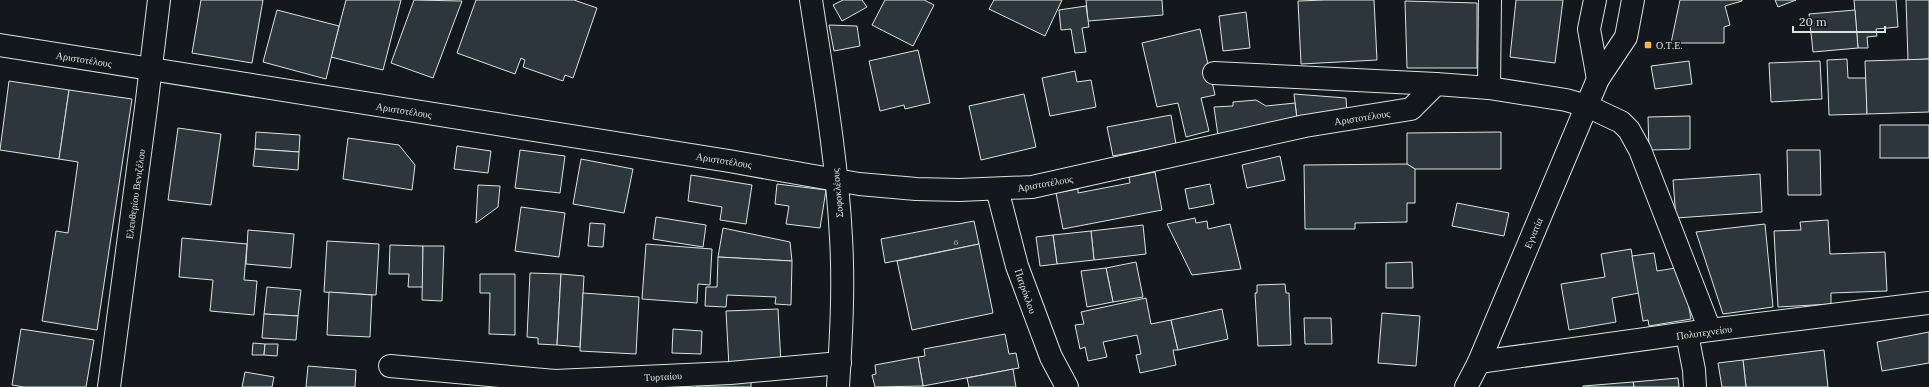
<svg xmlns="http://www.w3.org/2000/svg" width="1929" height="387" font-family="Lora,serif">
<rect width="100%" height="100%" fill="#14181c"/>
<g fill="#2c363c" stroke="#d8e6dc">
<polygon points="201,0 263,0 252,63 192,53"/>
<polygon points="346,0 401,0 383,70 331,57"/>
<polygon points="414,0 462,1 433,78 391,63"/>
<polygon points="476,0 574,0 597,8 573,78 565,75 563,81 523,67 525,60 521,58 515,74 457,53"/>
<polygon points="843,0 862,0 867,7 842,21 833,5"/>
<polygon points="885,0 924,0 934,5 913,46 872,25"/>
<polygon points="994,0 1062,0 1045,36 989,9"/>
<polygon points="1086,0 1162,0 1163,15 1088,21"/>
<polygon points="1325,0 1374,0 1377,60 1301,64 1298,1"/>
<polygon points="1516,0 1563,0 1555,63 1510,57"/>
<polygon points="1680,0 1742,0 1742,1 1725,6 1730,25 1724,27 1724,43 1671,43"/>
<polygon points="1775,0 1796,0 1778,7"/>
<polygon points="1854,0 1896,0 1898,27 1876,29 1877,36 1867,37 1868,48 1858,48"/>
<polygon points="1906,0 1929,0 1929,59 1908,60"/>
<polygon points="1405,1 1477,3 1477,68 1407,68"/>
<polygon points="1086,6 1089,27 1082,28 1086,52 1075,53 1071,29 1061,30 1059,10"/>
<polygon points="277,10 339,26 326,79 263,62"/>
<polygon points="1855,10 1858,48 1813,52 1809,14"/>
<polygon points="1246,12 1250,48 1223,51 1219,16"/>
<polygon points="829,25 857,26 860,46 834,51"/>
<polygon points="1200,29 1215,95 1201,98 1209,131 1186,137 1178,103 1157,107 1142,43"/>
<polygon points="918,50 930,103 905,109 904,105 880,111 869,61"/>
<polygon points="1847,59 1848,78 1866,78 1867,114 1829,115 1827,60"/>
<polygon points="1929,59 1929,112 1867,114 1865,61"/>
<polygon points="1689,61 1692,84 1655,89 1651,66"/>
<polygon points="1820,61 1822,99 1771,102 1769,63"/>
<polygon points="1075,71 1077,82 1091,80 1096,107 1050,116 1042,78"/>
<polygon points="9,81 69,90 59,159 0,150"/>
<polygon points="69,90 132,99 97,330 42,321 56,231 68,233 78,162 59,159"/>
<polygon points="1024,94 1036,147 981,160 969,106"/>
<polygon points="1294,94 1346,98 1347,115 1297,119"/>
<polygon points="1256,100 1266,106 1295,103 1297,119 1218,136 1214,107 1233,106 1233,102"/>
<polygon points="1171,115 1176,144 1113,156 1107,127"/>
<polygon points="1690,116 1690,149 1649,150 1648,117"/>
<rect x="1880" y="125" width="49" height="33"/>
<polygon points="178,128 221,134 211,205 168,200"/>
<polygon points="256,132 300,135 299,152 255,149"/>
<polygon points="1501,132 1501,169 1415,169 1407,164 1407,133"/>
<polygon points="348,138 399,145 415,165 412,190 343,179"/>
<polygon points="457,146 491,151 488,173 454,169"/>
<polygon points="255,149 299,152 298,170 253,166"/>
<polygon points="520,150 565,156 560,193 515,188"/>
<polygon points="1787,150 1820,150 1821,195 1788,195"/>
<polygon points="1280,156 1285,180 1247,188 1242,165"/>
<polygon points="581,159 633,169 624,213 573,204"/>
<polygon points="1407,164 1415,169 1415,203 1407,203 1407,222 1355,223 1355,229 1305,229 1304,165"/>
<polygon points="1155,172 1162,210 1063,229 1056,193 1078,189 1078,193 1130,183 1129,177"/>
<polygon points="1760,174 1762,212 1676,218 1673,180"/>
<polygon points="691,175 752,185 746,224 720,220 722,207 688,201"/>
<polygon points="777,184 826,190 820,228 786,224 789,206 775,204"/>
<polygon points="1210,184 1214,204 1189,209 1185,189"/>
<polygon points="478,185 500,186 498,207 476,223"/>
<polygon points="1457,203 1509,213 1504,236 1452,226"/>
<polygon points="521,207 565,213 559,257 515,251"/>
<polygon points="656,217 706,225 703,247 653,239"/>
<polygon points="1195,218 1196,223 1207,221 1208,229 1230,224 1241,269 1192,275 1167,224"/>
<polygon points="1828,220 1830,254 1885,252 1887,291 1831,293 1831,304 1778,307 1774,231 1801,230 1800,222"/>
<polygon points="974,221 979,244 885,263 881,239"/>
<polygon points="590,223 605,224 603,247 588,246"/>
<polygon points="1765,224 1773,307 1723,314 1696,232"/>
<polygon points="1143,225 1146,254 1094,260 1091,231"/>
<polygon points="723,228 790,242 792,261 718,257"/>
<polygon points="248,230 294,234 291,268 246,264"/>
<polygon points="1091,231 1094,260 1057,264 1053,235"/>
<polygon points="1053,235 1057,264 1040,266 1036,237"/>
<polygon points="182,238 247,244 244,280 257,281 254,315 210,311 213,280 179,277"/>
<polygon points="327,241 379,244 376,295 324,292"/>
<polygon points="646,244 712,249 710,285 698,284 697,303 642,299"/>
<polygon points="979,244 993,313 912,330 897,261"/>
<polygon points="390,245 423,246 423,287 408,287 409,274 389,274"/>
<polygon points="423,246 444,246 442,301 422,300"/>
<polygon points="1631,249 1639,293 1612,298 1616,322 1569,330 1561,284 1605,277 1601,254"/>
<polygon points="1654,253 1657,271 1682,267 1691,319 1649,326 1648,320 1643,321 1632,256"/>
<polygon points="718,257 792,261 791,305 775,304 776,297 727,295 726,307 705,306 706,287 717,287"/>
<polygon points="1136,262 1143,297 1113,302 1106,268"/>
<polygon points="1412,262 1413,288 1386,288 1386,263"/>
<polygon points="1106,268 1113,302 1087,307 1081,271"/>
<polygon points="530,273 561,274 557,345 538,344 538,338 527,337"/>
<polygon points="480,274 515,274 515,335 489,334 490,293 480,293"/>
<polygon points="561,274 584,276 580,347 557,345"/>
<polygon points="1285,284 1286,293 1289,293 1291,345 1258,346 1255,293 1257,293 1257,285"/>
<polygon points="267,287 301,290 298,316 264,314"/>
<polygon points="329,292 372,295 370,337 327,335"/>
<polygon points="583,293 639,297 636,354 580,351"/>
<polygon points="1146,298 1151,324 1171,320 1178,350 1173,350 1176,365 1140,373 1136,355 1141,354 1137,335 1103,342 1107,357 1088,361 1085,347 1080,349 1075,325 1084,324 1081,312"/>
<polygon points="778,309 781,364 729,367 726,311"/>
<polygon points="1222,309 1228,339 1178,350 1171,320"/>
<polygon points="1382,313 1420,316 1416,366 1378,363"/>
<polygon points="264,314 298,316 296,340 262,338"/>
<polygon points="1304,318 1331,318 1332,344 1305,344"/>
<polygon points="21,329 94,340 86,387 24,387 12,385"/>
<polygon points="673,329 702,331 701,354 672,353"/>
<polygon points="1929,332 1929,363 1882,371 1877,342"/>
<polygon points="1005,334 1009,354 1016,353 1019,368 923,386 918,357 925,356 924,349"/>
<polygon points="253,343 265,344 264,355 252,355"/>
<polygon points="265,344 278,344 277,356 264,355"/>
<polygon points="1824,350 1828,387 1746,387 1743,360"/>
<polygon points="918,357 923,386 875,387 872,375 876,374 875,365"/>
<polygon points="1743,360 1746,387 1722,387 1718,363"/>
<polygon points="308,366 356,370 355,387 306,387"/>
<polygon points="1013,369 1016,387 969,387 967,378"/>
<polygon points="245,372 274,377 272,387 242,387"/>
<polygon points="751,378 751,387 697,387 697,380"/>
<polygon points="1678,378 1679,387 1634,387 1633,382"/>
<polygon points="1633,382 1634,387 1583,387 1583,386"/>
</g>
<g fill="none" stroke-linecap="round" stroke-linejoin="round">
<g stroke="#d8e6dc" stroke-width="24">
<g id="minor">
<path d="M 811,0 C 823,79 837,158 841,238 C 844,288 841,338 838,387"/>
<polyline points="1595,0 1589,29 1598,79"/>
<polyline points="0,45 729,161 859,184 916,189 959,190 1032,187 1305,126 1411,109 1436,84"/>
<polyline points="1214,73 1436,84 1489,88 1566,100 1587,106 1621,122 1629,130 1640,150 1710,330"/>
<polyline points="1489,88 1490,0"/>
<polyline points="997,189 1017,266 1051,357 1067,387"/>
<polyline points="1687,334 1694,370 1695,387"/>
<polyline points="1479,362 1710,330 1929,303"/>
<polyline points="390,366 555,381 730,373 840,363"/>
<polyline points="109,387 146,108 159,0"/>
<polyline points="1466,387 1479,362 1598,79 1626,37 1633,0"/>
</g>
</g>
<use href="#minor" stroke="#14181c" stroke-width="22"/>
</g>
<rect fill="#ffb74d" stroke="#14181c" stroke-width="1.5" x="1644" y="41" width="8" height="8" rx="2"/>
<g text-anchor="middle" stroke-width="3" stroke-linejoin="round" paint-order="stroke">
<g font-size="8" fill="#adbab4">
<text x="956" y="245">6</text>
</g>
<g font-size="10" fill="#d8e6dc" stroke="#14181c" text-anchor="start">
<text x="1656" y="49">Ο.Τ.Ε.</text>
</g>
<g font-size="10" fill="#d8e6dc" stroke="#14181c">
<text transform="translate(84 59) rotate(9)" y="4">Αριστοτέλους</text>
<text transform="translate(404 110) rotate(9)" y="4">Αριστοτέλους</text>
<text transform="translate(1362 117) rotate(-9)" y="4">Αριστοτέλους</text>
<text transform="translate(724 160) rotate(9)" y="4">Αριστοτέλους</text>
<text transform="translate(1045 183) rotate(-10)" y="4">Αριστοτέλους</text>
<text transform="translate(837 193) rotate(-95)" y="4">Σοφοκλέους</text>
<text transform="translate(135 194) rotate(-82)" y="4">Ελευθερίου Βενιζέλου</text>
<text transform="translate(1533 233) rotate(-67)" y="4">Εγνατία</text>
<text transform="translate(1026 291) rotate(71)" y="4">Πατρόκλου</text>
<text transform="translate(1704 332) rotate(-8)" y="4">Πολυτεχνείου</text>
<text transform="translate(663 376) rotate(-3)" y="4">Τυρταίου</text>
</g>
</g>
<path d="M1793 26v6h92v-6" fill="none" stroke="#d8e6dc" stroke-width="2"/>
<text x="1799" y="26" font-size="12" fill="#d8e6dc" stroke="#14181c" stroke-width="3" paint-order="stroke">20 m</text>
</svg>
